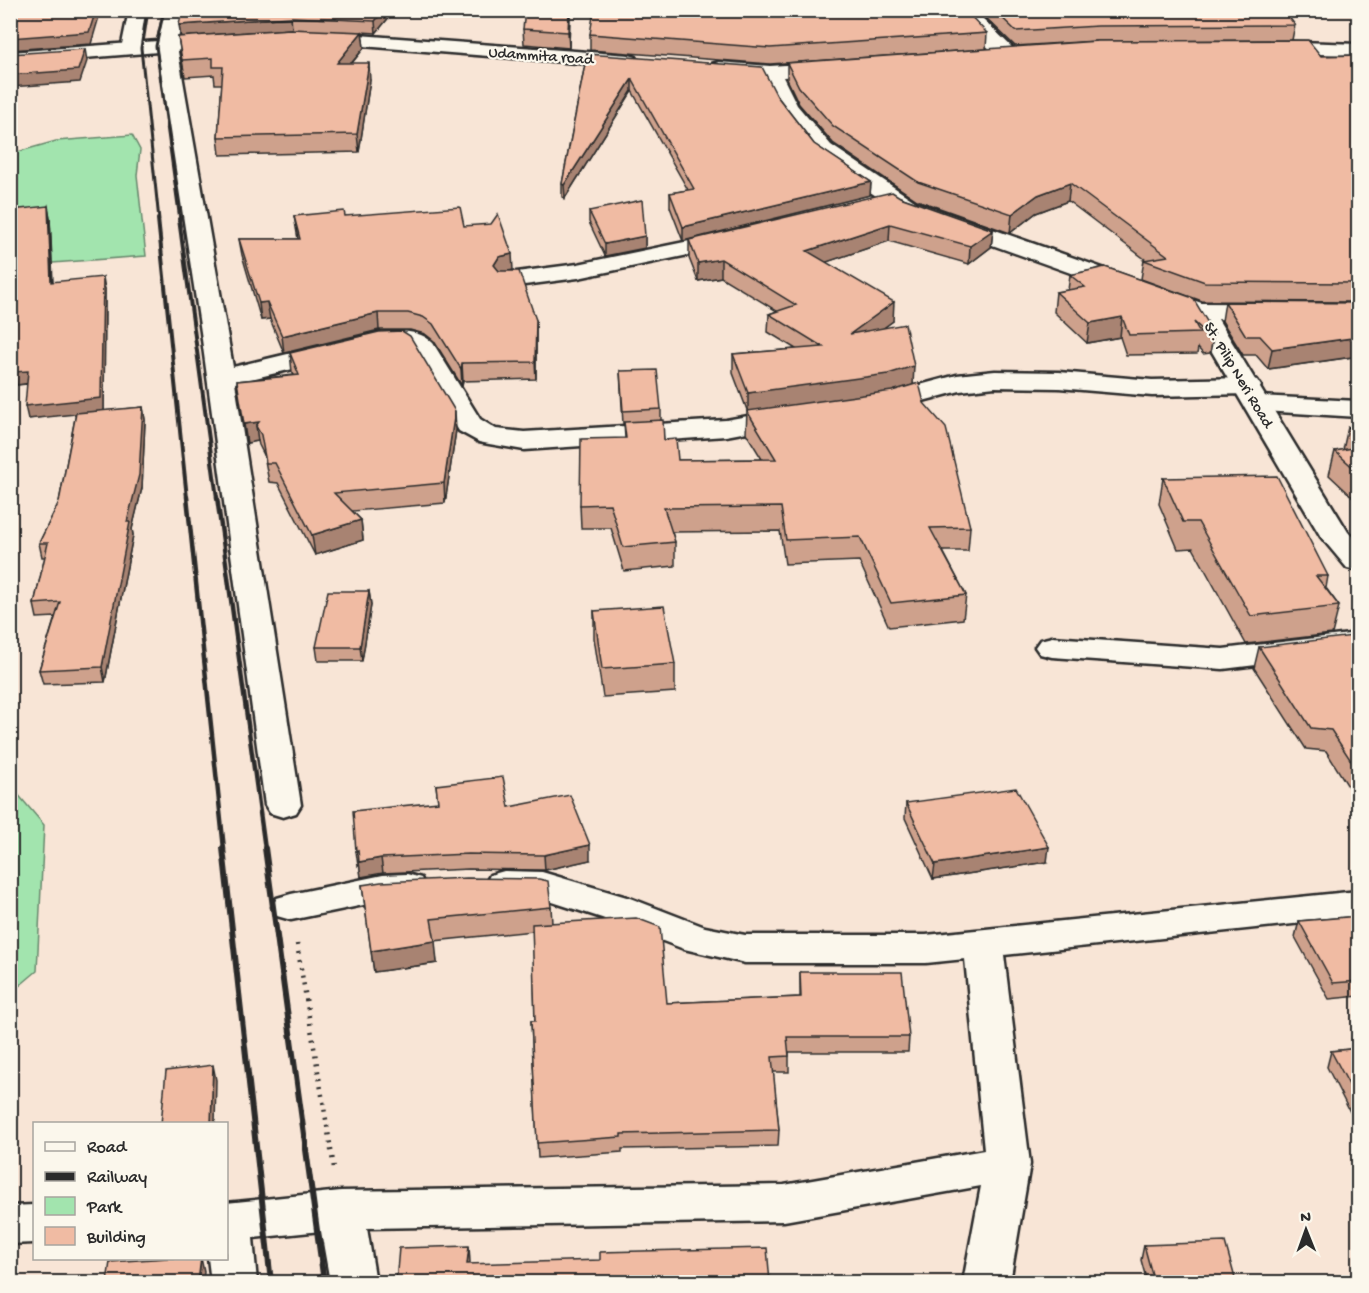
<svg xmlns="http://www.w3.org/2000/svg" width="1369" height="1293" font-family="'Gochi Hand',sans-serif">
<rect width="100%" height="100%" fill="#f8e5d6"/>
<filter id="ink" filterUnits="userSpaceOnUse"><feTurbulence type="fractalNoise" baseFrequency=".0167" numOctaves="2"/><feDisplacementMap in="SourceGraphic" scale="12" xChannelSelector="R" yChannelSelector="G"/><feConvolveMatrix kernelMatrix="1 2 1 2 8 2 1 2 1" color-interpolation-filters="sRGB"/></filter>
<g filter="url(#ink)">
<g fill="#a2e4ae" stroke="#66886c" stroke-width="1.5">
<polygon points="132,135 140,150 137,175 146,256 52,263 11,273 10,154 56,141"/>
<polygon points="10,785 44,825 37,971 11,993"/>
</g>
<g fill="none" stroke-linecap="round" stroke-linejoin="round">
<g stroke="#2b2b2b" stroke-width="5">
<g id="minor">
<polygon points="129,10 147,10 141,49 138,53 124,53 121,49"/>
<path d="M 165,10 L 183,10 L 177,46 L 233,367 L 380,332 C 399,331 419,329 433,343 L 480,419 L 496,429 L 524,432 L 726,420 L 791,408 L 801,410 L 805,416 L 801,422 L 726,436 L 524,450 L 489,444 L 479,442 L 459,431 L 413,353 L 404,347 L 380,348 L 235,383 L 301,805 L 296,813 L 283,817 L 270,813 L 265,805 L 201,332 L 157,46 Z"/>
<path d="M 954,10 L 974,10 L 1020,55 L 1017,59 C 997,64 965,26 954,10 Z"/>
<polygon points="733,232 741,234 745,239 741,244 578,278 509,287 500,285 497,280 500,275 509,273 578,264"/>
<polygon points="1201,303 1358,304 1358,320 1201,319 1192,316 1188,311 1192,306"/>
<polygon points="995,371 1059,372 1152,380 1247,378 1257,380 1261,386 1257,392 1247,394 1152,396 1059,388 995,387 960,391 878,413 868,411 864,405 868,399 957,375"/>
<polygon points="1258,396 1358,401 1358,417 1248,410 1244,404 1248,398"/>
<polygon points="1358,633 1358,653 1223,669 1052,657 1040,654 1035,647 1040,640 1052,637 1223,649"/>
<polygon points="504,871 542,872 630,898 705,927 745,935 926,935 1358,891 1358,917 1004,955 1030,1164 1010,1282 963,1282 981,1186 784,1221 367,1228 376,1282 330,1282 321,1231 253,1238 257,1282 211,1282 208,1258 226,1258 226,1203 341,1191 784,1185 984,1150 965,959 926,963 745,963 684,949 602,918 540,898 504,897 490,893 485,884 490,875"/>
<polygon points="407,874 421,878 426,887 421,896 407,900 383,901 291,920 277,916 272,907 277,898 291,894 383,875"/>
<polygon points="34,1205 34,1243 10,1244 10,1206"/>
</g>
</g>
<g stroke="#2b2b2b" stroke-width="5">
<g id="tertiary">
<polygon points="318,32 629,55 636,57 639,61 636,65 629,67 311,42 308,38 311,34"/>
<polygon points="225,36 232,38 235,42 232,46 10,64 10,52"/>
<polygon points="1270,41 1358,44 1358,56 1263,51 1260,47 1263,43"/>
<polygon points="719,62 770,66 832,62 839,64 842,68 839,72 832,74 783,77 797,105 831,145 916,202 1210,306 1348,532 1358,543 1358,570 1347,568 1321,537 1191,316 900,212 815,155 778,107 763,77 712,72 709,68 712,64"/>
</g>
</g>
<polyline stroke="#2b2b2b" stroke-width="4.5" stroke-dasharray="2 6" stroke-linecap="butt" points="297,944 334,1168"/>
<use href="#minor" fill="#fbf7ec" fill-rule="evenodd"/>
<use href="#tertiary" fill="#fbf7ec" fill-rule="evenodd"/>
<g stroke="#2b2b2b" stroke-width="3">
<polyline points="147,10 141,48 159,220"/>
<polyline points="164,10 156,46 180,220"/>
</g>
<g stroke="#2b2b2b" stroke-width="4">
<polyline points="158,219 187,498"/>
<polyline points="179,219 217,498"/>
</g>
<g stroke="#2b2b2b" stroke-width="4.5">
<polyline points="187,497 224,849"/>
<polyline points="217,497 265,849"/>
</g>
<g stroke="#2b2b2b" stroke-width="6">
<polyline points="223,848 271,1282"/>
<polyline points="265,848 324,1282"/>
</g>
</g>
<g fill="#cea18c" stroke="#2b2b2b" stroke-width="1.5">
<polygon points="182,10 395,10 376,33 362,32 364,48 352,63 370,80 359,152 220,155 218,137 222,84 215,84 214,75 185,77 178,37 181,37"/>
<polygon points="570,10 569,48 524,44 523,29"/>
<polygon points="978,10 1283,10 1295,25 1292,40 1096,41 1015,46"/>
<polygon points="987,33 986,49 770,64 590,50 590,34"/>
<polygon points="587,54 777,96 814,144 871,182 870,195 683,241 670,207 670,193 688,190 632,91 565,198 562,197 562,184"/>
<polygon points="1359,55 1359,302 1202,301 1141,279 1144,260 1146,260 1068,201 1036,213 1010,233 917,200 833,143 799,104 787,79 787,63"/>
<polygon points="900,197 993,230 991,247 969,264 889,241 826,262 893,321 883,328 924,403 970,527 968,551 943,551 966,595 963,619 889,627 859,561 785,564 780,531 672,532 675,542 675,566 624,571 611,528 581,528 580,505 625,438 624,424 623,424 620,371 661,409 661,420 664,440 678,460 762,459 746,433 747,411 747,410 733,373 733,354 796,349 768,332 769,314 777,311 721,277 698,281 689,258 689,240"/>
<polygon points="48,206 50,218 53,282 105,289 104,411 143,407 145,420 142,488 132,529 133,535 105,682 43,684 39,670 55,617 37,618 34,604 45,557 42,557 39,543 59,502 76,413 28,419 27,384 17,385 16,382 10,383 10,286 14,286"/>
<polygon points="589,211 645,236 645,248 605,256 589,222"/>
<polygon points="294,216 345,216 464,226 513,270 508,271 536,320 536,379 463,381 462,386 434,341 425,334 410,330 379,330 284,353 270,319 261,320 242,255 239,239 298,239"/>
<polygon points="1105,267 1214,333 1210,353 1203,354 1198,348 1197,354 1126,355 1120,337 1087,343 1054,312 1056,292 1068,290 1070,275"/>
<polygon points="1225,302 1359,303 1359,356 1268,369 1256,355 1243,355 1222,321"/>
<polygon points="290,353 456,430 445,503 352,511 361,520 363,540 315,555 278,483 269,482 264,455 259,445 258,441 247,443 237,381 294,375 292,372"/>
<polygon points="1359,424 1359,503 1329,475 1335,451 1343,450 1348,427"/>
<polygon points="1163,478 1328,576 1326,588 1339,606 1332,634 1246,644 1193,548 1178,549 1159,504"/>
<polygon points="369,591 371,605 362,661 318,661 316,647"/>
<polygon points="594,611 675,664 675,692 603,697 594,638"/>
<polygon points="1359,643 1359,804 1326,751 1306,749 1254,668 1259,647"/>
<polygon points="436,785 509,807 590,860 545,870 469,869 383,873 361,877 360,865 358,866 356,851 438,802"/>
<polygon points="906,803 1047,862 933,879 905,818"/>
<polygon points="362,885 551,907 552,923 667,1003 800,997 800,972 909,1037 908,1052 789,1052 789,1072 773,1072 779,1130 778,1146 622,1149 622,1152 538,1158 531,1021 535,1021 533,931 434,941 437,963 374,972"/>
<polygon points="1359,916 1359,996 1329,999 1295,937 1299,921"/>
<polygon points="1359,1048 1359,1111 1350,1112 1327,1067 1331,1051"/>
<polygon points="1144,1245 1236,1282 1147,1282 1141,1260"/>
</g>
<g fill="#a88372" stroke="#2b2b2b" stroke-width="1.5">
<polygon points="96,10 101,10 91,44 10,50 10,38"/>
<polygon points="384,10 395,10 376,33 375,21"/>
<polygon points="569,10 570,10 569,48 568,32"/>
<polygon points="291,17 292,29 181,37 179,25"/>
<polygon points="362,32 364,48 338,79 337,63"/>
<polygon points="85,49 87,61 80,82 10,87 10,75"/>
<polygon points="369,63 370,80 359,152 357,134"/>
<polygon points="632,79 632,91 565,198 564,185"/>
<polygon points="871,182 870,195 683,241 683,227"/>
<polygon points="1070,183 1068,201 1036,213 1010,233 1012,214 1038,195"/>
<polygon points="48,206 50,218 53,294 51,282"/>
<polygon points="890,224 889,241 806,269 807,251"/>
<polygon points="993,230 991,247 969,264 970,246"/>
<polygon points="645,236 645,248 605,256 605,244"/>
<polygon points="512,254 513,270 500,273 494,265 499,257"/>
<polygon points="721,259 721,277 698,281 698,263"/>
<polygon points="103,277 105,289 104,411 28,419 25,406"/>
<polygon points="267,302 270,319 261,320 259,303"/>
<polygon points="894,302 893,321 849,353 850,334"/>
<polygon points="378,313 379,330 284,353 282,336"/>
<polygon points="1122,317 1120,337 1087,343 1090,323"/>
<polygon points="536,320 536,379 535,362"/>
<polygon points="1359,337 1359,356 1268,369 1272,349"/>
<polygon points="462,363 463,381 462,386 461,369"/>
<polygon points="914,366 913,385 887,393 748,412 748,393"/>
<polygon points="14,369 28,371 31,383 17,385 16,382 10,383 10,370"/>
<polygon points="143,407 145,420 142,488 132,529 133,535 105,682 102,667 127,522"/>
<polygon points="455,411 456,430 445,503 444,483"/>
<polygon points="259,422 256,426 258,441 247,443 244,424"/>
<polygon points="361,520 363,540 315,555 312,535"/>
<polygon points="369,591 371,605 362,661 360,647"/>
<polygon points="590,845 590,860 545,870 544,855"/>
<polygon points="1049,847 1047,862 933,879 935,864"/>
<polygon points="381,858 383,873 361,877 359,862"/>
<polygon points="435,941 437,963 374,972 371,951"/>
<polygon points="213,1065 216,1080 215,1124 211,1124"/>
<polygon points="469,1246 470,1262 469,1279 467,1264"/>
<polygon points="201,1258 204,1272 203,1282 198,1282"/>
</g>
<g fill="#f0bba3" stroke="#2b2b2b" stroke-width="1.5">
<polygon points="10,10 96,10 89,32 10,38"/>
<polygon points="182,10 384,10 375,21 291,17 179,25"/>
<polygon points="525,10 569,10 568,32 523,29"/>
<polygon points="594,10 965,10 987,33 770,48 590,34"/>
<polygon points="994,10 1283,10 1295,25 1098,26 1016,31"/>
<polygon points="290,29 362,32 337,63 369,63 357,134 218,137 223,67 213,67 213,58 182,60 178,37"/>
<polygon points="1308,40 1321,56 1359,55 1359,283 1205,282 1144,260 1168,256 1070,183 1038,195 1012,214 918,182 833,126 799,87 787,63 1098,41"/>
<polygon points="85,49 78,70 10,75 10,54"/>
<polygon points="587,54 762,67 777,96 814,144 871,182 683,227 670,193 694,189 632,79 564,185 562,184"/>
<polygon points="892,192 900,197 993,230 970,246 890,224 807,251 894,302 850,334 905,324 914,366 888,374 748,393 733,354 823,347 769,314 796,305 721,259 698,263 689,240"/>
<polygon points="642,200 645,236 605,244 589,211"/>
<polygon points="48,206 51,282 103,277 101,398 25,406 28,371 14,372 14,369 10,370 10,286 14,286 11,210"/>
<polygon points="460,207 464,226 491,224 498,214 512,254 499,257 494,265 499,271 519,271 536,320 535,362 462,363 461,369 433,324 423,317 408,313 378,313 282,336 267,302 259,303 239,239 300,239 294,216 344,211 345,216"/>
<polygon points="1105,267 1193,298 1214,333 1206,333 1194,322 1200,333 1129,335 1122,317 1090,323 1056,292 1085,287 1070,275"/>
<polygon points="1225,302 1359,303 1359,337 1272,349 1260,336 1246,336"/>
<polygon points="402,331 410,336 455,411 444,483 334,493 361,520 312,535 275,463 266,463 261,435 256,426 259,422 244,424 237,381 299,375 290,353 379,332"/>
<polygon points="657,370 661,409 623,411 620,371"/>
<polygon points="919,383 924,403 946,428 970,527 930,528 966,595 891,603 860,537 786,540 781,507 664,508 675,542 623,547 610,504 580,505 581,439 626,438 624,422 663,420 664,440 676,439 678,460 776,459 747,411 892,391"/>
<polygon points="143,407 139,475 127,522 130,522 102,667 39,670 60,602 34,604 48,543 39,543 59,502 76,413"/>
<polygon points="1359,424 1359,438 1348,427"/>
<polygon points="1359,447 1359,473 1335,451"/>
<polygon points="1277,476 1328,576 1316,576 1339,606 1251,616 1198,522 1183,522 1163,478"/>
<polygon points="328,591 369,591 360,647 316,647"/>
<polygon points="664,606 675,664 602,669 594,611"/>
<polygon points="1353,636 1359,643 1359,773 1331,730 1311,728 1259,647"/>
<polygon points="503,777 509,807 570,795 590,845 544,855 468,854 381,858 359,862 358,850 356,851 353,811 438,802 436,785"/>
<polygon points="1016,788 1049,847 935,864 906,803"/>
<polygon points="467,878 539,879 548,881 551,907 431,919 435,941 371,951 362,885 381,882"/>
<polygon points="1359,916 1359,981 1333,983 1299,921"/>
<polygon points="636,918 660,927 667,1003 801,997 800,972 902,972 909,1037 787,1037 789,1056 772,1057 779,1130 621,1134 621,1137 537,1143 531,1021 535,1021 532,924"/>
<polygon points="1359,1048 1359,1096 1355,1096 1331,1051"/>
<polygon points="213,1065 211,1124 161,1124 166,1071"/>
<polygon points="1225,1242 1236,1282 1154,1282 1144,1245"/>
<polygon points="469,1246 467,1264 600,1260 600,1252 767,1248 770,1282 396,1282 399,1248"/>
<polygon points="168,1258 201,1258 198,1282 107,1282 110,1262"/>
</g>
</g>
<g text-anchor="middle" stroke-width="4.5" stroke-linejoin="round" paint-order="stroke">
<g font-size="16" fill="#2b2b2b" stroke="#fbf7ec">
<text transform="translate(541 54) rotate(4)" y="6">Udammita road</text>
<text transform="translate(1240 374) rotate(59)" y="6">St. Pilip Neri Road</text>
</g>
</g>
<rect width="1369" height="1293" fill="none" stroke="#fbf7ec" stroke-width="36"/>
<rect x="18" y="18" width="1333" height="1257" fill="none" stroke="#2b2b2b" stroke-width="2" filter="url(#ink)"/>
<rect x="33" y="1122" width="195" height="138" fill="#fbf7ec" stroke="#a8a59f" stroke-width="1.5"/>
<rect x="45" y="1142" width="30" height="9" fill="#fbf7ec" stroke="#a8a59f" stroke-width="1.5"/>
<text x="87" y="1152" font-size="18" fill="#2b2b2b">Road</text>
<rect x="45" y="1172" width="30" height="9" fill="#2b2b2b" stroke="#a8a59f" stroke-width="1.5"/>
<text x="87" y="1182" font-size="18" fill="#2b2b2b">Railway</text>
<rect x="45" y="1197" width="30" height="18" fill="#a2e4ae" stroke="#a8a59f" stroke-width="1.5"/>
<text x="87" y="1212" font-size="18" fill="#2b2b2b">Park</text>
<rect x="45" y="1227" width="30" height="18" fill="#f0bba3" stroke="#a8a59f" stroke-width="1.5"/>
<text x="87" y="1242" font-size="18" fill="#2b2b2b">Building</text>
<g transform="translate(1306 1230) rotate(359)" stroke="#fbf7ec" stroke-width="4.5" paint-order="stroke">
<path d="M0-4.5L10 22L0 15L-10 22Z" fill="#2b2b2b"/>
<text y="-9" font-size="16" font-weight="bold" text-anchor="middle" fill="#2b2b2b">N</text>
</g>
</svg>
